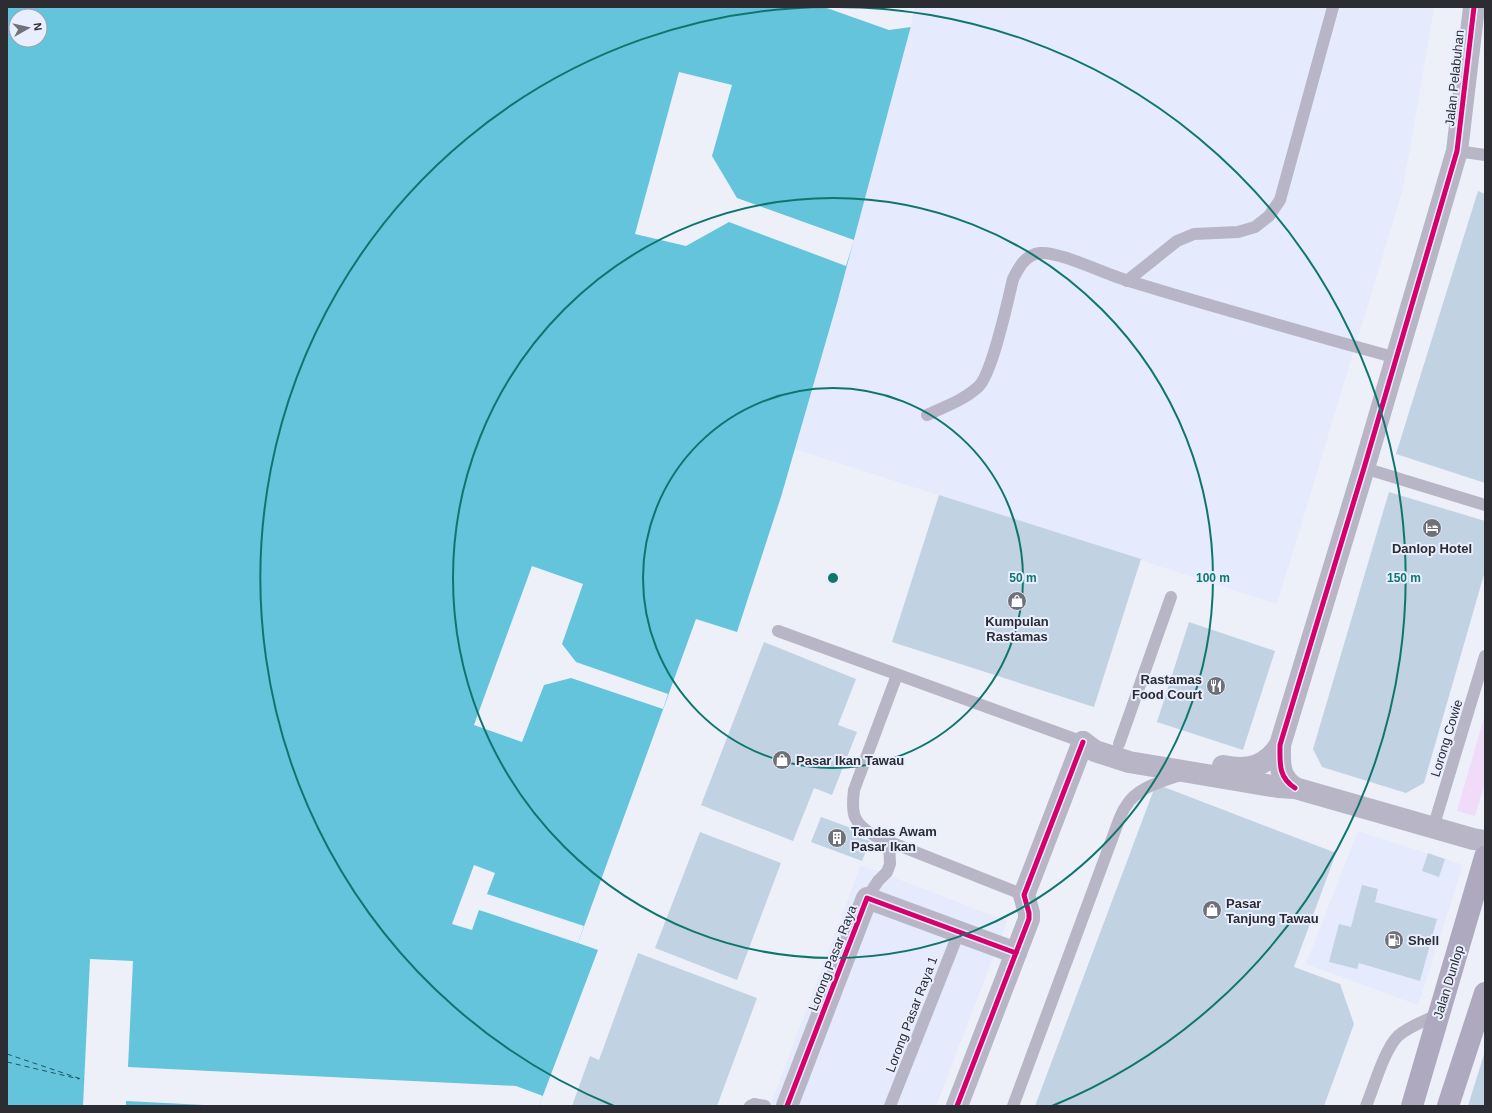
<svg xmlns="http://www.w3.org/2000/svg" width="1492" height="1113" font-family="Helvetica,sans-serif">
<rect width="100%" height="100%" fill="#edf0f9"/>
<g fill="#e5eafc">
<polygon points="824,7 1434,7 1403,189 1277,604 795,449 837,303"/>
<polygon points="1358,831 1463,865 1418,1005 1306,964"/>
<polygon points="861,865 1007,921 936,1106 770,1106"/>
</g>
<polygon fill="#f0dbf9" points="1485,714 1485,783 1475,816 1457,811"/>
<path fill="#64c4dc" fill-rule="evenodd" d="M 7,7 L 916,7 L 837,303 L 781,497 L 737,632 L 696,619 L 578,943 L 598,950 L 539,1106 L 7,1106 ZM 16,16 L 40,16 L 40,40 L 16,40 Z"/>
<g fill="#edf0f9">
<polygon points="824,7 916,7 911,27 889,30"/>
<polygon points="679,72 732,85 712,156 737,198 854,240 846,266 729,222 686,246 635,234"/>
<polygon points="532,566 583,584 562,644 576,662 668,694 663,709 571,678 544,685 522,742 474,725"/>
<polygon points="474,865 495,873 487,894 584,926 578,943 479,910 472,930 452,924"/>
<polygon points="90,959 133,961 128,1067 516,1086 543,1096 539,1106 224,1106 126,1101 126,1106 83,1106"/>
</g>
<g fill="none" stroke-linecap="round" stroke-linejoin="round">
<g stroke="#1e5360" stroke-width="1" stroke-dasharray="5 4" stroke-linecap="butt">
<polyline points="7,1054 84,1080"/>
<polyline points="7,1062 79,1079"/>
</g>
</g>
<g fill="#c1d2e2">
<polygon points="1478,191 1485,194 1485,483 1396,454"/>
<polygon points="1389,492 1485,521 1485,571 1424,783 1406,793 1322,767 1313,749"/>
<polygon points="939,495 1141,559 1094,707 892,642"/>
<polygon points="1189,622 1275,651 1243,750 1157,722"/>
<polygon points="764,642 856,679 838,725 857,732 832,795 814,788 793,841 701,805"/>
<polygon points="1156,784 1336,853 1294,967 1340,984 1354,1024 1324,1106 1035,1106"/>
<polygon points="821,817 854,829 852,835 870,841 862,861 811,842"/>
<polygon points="700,832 781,863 737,980 655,948"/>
<polygon points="1428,853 1445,859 1439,877 1422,871"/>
<polygon points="1362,885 1378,889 1375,902 1437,919 1420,981 1359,963 1357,969 1329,962 1339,924 1351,927"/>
<polygon points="638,953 757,998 717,1106 572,1106 590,1056 599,1060"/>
<polygon points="1485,1051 1485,1106 1468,1106"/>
</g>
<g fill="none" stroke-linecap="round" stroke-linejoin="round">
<g stroke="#b8b5c6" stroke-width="12">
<polyline points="1457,151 1485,155"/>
<polyline points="1127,281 1177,241 1194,234 1238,232 1255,227 1269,216 1280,200 1333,7"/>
<path d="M 927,415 C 944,407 964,400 978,387 C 992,375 1008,300 1013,279 C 1019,267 1025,255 1040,253 C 1059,251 1107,275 1129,281 C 1217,308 1307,333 1396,358"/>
<polyline points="1364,468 1485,505"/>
<polyline points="778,631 1083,742"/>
<path d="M 897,675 L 854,790 C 851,815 853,823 875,836 L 1024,895"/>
<polyline points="1119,744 1171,597"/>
<polyline points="1433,828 1485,656"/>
<polyline points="867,898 878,881 887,872 890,864 889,842"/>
<polyline points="750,1106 754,1104 765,1106"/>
<polyline points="890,1106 959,932"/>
<path d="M 1013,1106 L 1119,820 C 1121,815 1123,810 1126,806 C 1137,787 1163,781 1183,774"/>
<path d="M 1366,1106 C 1374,1087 1384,1050 1398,1036 C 1409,1026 1425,1021 1439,1014"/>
</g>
<g stroke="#b8b5c6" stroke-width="22">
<polyline points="1083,742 1095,751 1129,762 1278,787 1295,788 1473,839 1485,841"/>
<path d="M 1223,766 C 1248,771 1266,767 1280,745"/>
<path d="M 1295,788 C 1278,777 1280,763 1280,745 L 1364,468 L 1457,151 L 1474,7"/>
<polyline points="787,1106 867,898 1016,953"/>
<polyline points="957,1106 1029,919 1029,913 1024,895 1083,742"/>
</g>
<g stroke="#aea9be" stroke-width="22">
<polyline points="1412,1106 1485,857"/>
<polyline points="1448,1106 1485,993"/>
</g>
<g stroke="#e8eefe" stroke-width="8">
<g id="cycleway">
<path d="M 1295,788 C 1278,777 1280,763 1280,745 L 1364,468 L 1457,151 L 1474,7"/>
<polyline points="787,1106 867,898 1016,953"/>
<polyline points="957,1106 1029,919 1029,913 1024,895 1083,742"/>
</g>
</g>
<use href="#cycleway" stroke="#d6006c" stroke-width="5"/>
</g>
<g fill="none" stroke="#0f766e" stroke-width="2">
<circle cx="833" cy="578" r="190"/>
<circle cx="833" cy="578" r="380"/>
<path d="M614 1106A571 571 0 0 1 828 7M838 7A571 571 0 0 1 1052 1106"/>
</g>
<defs>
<g id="hotel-disc" transform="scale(1)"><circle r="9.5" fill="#6f7178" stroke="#e8eefe"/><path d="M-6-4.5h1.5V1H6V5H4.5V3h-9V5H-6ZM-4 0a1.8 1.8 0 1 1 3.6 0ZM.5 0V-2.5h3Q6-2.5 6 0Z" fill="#fff"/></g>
<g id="shop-disc" transform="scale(1)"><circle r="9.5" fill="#6f7178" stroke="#e8eefe"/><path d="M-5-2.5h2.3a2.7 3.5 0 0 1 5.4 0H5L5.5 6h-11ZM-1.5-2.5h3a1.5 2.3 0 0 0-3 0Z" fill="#fff"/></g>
<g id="restaurant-disc" transform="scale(1)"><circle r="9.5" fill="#6f7178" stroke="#e8eefe"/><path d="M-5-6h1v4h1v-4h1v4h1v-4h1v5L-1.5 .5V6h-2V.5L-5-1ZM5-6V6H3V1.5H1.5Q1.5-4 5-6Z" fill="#fff"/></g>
<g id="building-disc" transform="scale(1)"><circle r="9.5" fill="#6f7178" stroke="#e8eefe"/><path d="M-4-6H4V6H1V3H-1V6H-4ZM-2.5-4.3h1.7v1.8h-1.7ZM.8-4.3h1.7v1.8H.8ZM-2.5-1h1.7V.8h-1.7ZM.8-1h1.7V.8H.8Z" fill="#fff"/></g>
<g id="fuel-disc" transform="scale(1)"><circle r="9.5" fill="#6f7178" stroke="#e8eefe"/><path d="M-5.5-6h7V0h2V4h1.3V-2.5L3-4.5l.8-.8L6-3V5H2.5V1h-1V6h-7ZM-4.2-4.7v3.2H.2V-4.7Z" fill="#fff"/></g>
</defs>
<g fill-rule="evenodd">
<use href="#hotel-disc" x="1432" y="528"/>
<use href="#shop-disc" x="1017" y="601"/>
<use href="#restaurant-disc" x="1216" y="686"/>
<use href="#shop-disc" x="782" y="760"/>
<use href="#building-disc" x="837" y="838"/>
<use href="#shop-disc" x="1212" y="910"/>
<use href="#fuel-disc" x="1394" y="940"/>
</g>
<g text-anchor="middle" stroke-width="4" stroke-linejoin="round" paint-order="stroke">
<g font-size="13" fill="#2b2d33" stroke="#e8eefe">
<text transform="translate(1454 78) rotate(-84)" y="5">Jalan Pelabuhan</text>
<text transform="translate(1446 738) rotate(-73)" y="5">Lorong Cowie</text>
<text transform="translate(832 958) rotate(-69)" y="5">Lorong Pasar Raya</text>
<text transform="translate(1448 982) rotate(-73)" y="5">Jalan Dunlop</text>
<text transform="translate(911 1014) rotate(-69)" y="5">Lorong Pasar Raya 1</text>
</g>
<g font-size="13" font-weight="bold" fill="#2b2d33" stroke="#e8eefe" text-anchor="start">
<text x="1432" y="553" text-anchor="middle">Danlop Hotel</text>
<text x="1017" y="626" text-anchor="middle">Kumpulan<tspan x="1017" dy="15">Rastamas</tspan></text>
<text x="1202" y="684" text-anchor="end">Rastamas<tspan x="1202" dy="15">Food Court</tspan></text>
<text x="796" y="765">Pasar Ikan Tawau</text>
<text x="851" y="836">Tandas Awam<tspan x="851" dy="15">Pasar Ikan</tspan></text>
<text x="1226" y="908">Pasar<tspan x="1226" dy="15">Tanjung Tawau</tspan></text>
<text x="1408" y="945">Shell</text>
</g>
</g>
<circle cx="833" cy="578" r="6" fill="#0f766e" stroke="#e8eefe" stroke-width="2"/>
<g font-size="12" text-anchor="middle" font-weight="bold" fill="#0f766e" stroke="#e8eefe" stroke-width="4" stroke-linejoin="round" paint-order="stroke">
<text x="1023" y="582">50 m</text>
<text x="1213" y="582">100 m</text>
<text x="1404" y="582">150 m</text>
</g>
<rect width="1492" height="1113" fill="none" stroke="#2b2d33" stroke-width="16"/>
<g transform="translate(28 28) rotate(82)"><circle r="19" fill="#e8eefe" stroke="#9ca1ad"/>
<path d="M0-3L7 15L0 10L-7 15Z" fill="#6f7178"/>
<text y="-6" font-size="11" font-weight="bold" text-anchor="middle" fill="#2b2d33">N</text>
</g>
</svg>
